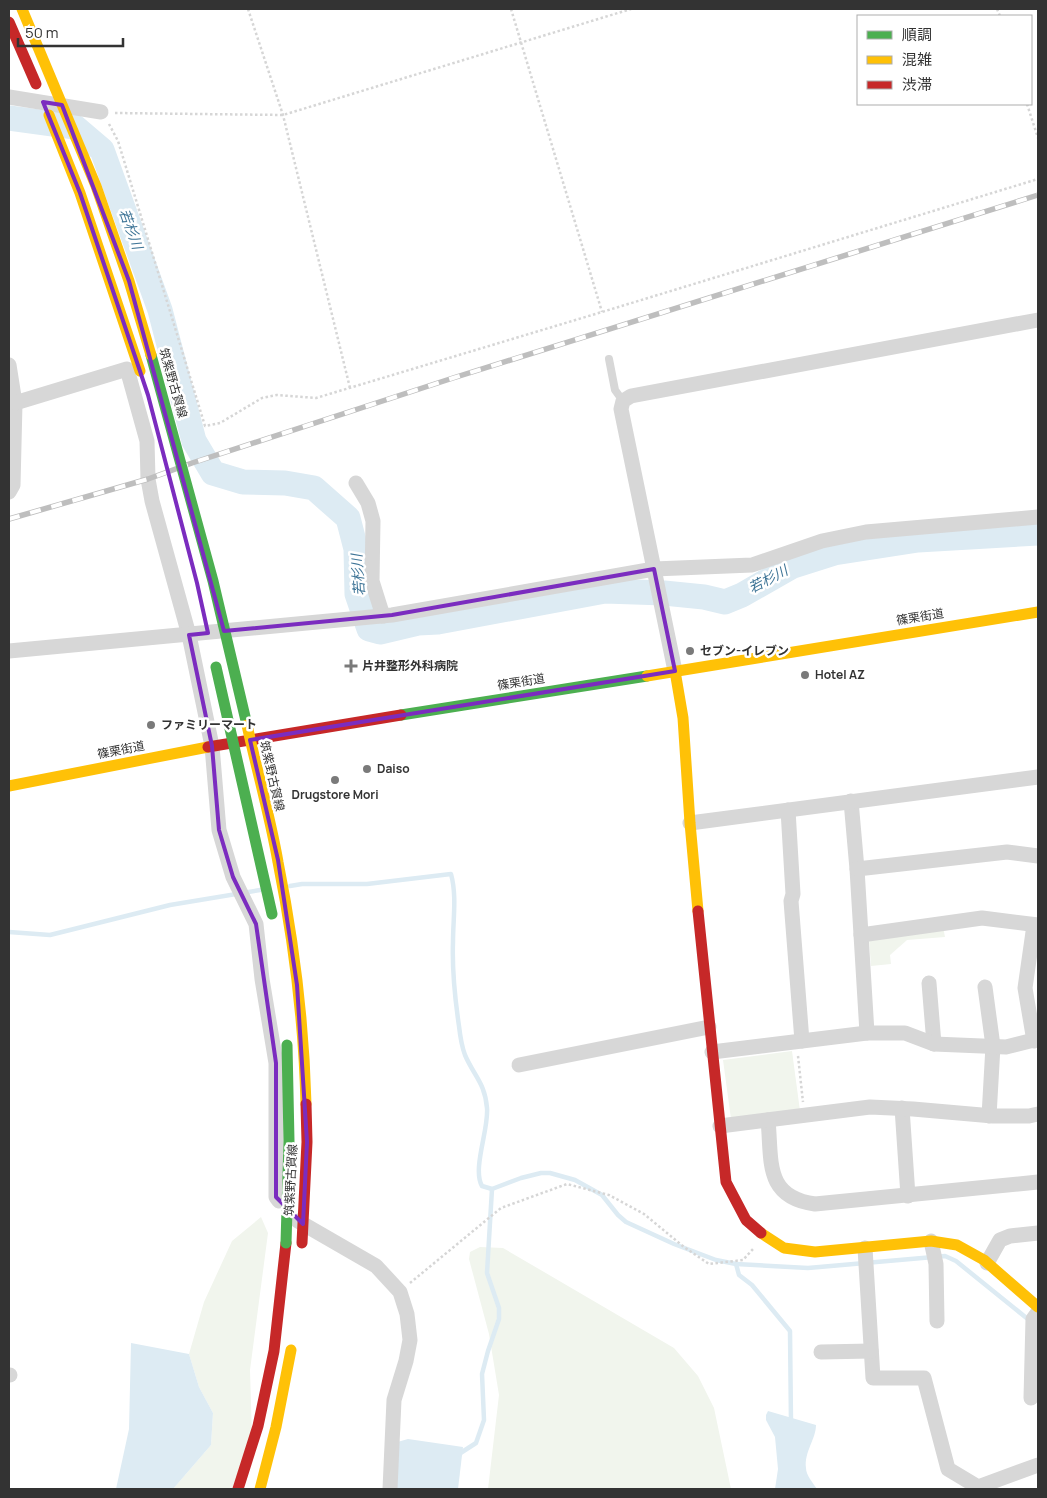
<svg xmlns="http://www.w3.org/2000/svg" width="1047" height="1498" font-family="Manrope,'Noto Sans JP',sans-serif">
<rect width="100%" height="100%" fill="#fff"/>
<g fill="#f1f5ed">
<polygon points="943,927 945,937 907,940 890,955 891,964 871,966 869,939"/>
<polygon points="792,1051 800,1111 731,1119 723,1060"/>
<polygon points="261,1217 268,1233 250,1370 252,1437 232,1489 173,1489 211,1445 213,1413 199,1387 189,1354 204,1302 232,1241"/>
<polygon points="480,1247 503,1248 674,1348 698,1376 714,1408 731,1489 488,1489 499,1395 489,1334 469,1259 470,1252"/>
</g>
<g fill="#ddebf3">
<polygon points="131,1343 189,1354 199,1387 213,1413 211,1445 173,1489 116,1489 129,1429"/>
<path d="M 768,1411 L 816,1425 C 816,1439 804,1452 806,1468 C 806,1475 813,1483 817,1489 L 775,1489 L 778,1469 L 775,1437 L 766,1420 L 766,1415 Z"/>
<polygon points="408,1439 463,1447 458,1489 395,1489 394,1443"/>
</g>
<g fill="none" stroke-linecap="round" stroke-linejoin="round">
<g stroke="#ddebf3" stroke-width="4.5">
<path d="M 290,886 L 302,884 L 367,884 L 451,874 C 457,896 453,919 453,942 C 452,969 455,999 459,1026 C 460,1035 462,1047 465,1055 C 474,1076 485,1083 487,1108 C 489,1129 472,1169 482,1186 L 492,1189 L 521,1178 L 541,1173 L 550,1173 L 575,1180 L 602,1195 L 618,1215 L 626,1222 L 674,1244 L 716,1260 L 736,1264 L 739,1275 L 752,1285 L 790,1331 L 791,1423"/>
<polyline points="9,932 50,935 170,905 260,890"/>
<polyline points="736,1264 808,1268 945,1256 956,1261 1029,1320"/>
<polyline points="459,1454 476,1443 484,1420 482,1374 488,1351 499,1319 499,1308 487,1273 492,1189"/>
</g>
<polyline stroke="#ddebf3" stroke-width="25" points="9,118 75,127 102,150 160,310 194,441 213,473 243,482 285,483 314,488 348,518 356,549 357,594 369,629 380,632 418,623 438,622 605,591 664,593 704,597 725,602 742,595 793,566 834,553 918,540 1038,533"/>
<g stroke="#d6d6d6" stroke-width="2.5" stroke-dasharray="2.5 2.5" stroke-linecap="butt">
<polyline points="248,9 283,115 350,388"/>
<polyline points="511,9 602,312"/>
<polyline points="997,9 1000,16"/>
<polyline points="1027,104 1038,138"/>
<polyline points="115,113 283,115 631,9"/>
<polyline points="109,124 118,141 205,426 220,423 262,398 277,395 316,398 602,312 1038,179"/>
<polyline points="798,1056 803,1102"/>
<polyline points="410,1283 501,1208 567,1184 609,1195 644,1214 684,1247 709,1264 743,1260 753,1249"/>
</g>
<polyline stroke="#d7d7d7" stroke-width="8" points="609,359 615,390 623,401"/>
<g stroke="#d7d7d7" stroke-width="15">
<polyline points="9,97 101,112"/>
<polyline points="9,365 15,403 13,485 9,492"/>
<polyline points="15,403 127,369 147,441 148,479 152,501 189,635 212,746 219,830 233,877 256,924 262,979 276,1063 276,1197 279,1201"/>
<polyline points="356,483 368,503 373,521 372,581 383,616"/>
<polyline points="9,651 392,615 654,569 752,565 822,541 866,532 1038,517"/>
<polyline points="675,671 621,409 623,401 631,396 1038,320"/>
<polyline points="851,801 857,869 867,1033"/>
<polyline points="788,810 793,894 791,901 802,1041"/>
<polyline points="690,823 1038,777"/>
<polyline points="857,869 1007,852 1038,856"/>
<polyline points="1034,925 1025,988 1034,1041"/>
<polyline points="861,935 982,918 1038,925"/>
<polyline points="929,983 934,1044"/>
<polyline points="985,987 993,1046 989,1116"/>
<polyline points="712,1052 867,1033 905,1033 934,1044 1006,1047 1038,1039"/>
<polyline points="519,1065 709,1027"/>
<polyline points="902,1108 908,1196"/>
<path d="M 768,1120 C 772,1161 764,1197 815,1204 L 1038,1182"/>
<polyline points="720,1126 870,1107 913,1109 993,1116 1029,1116 1038,1114"/>
<polyline points="298,1221 376,1266 400,1292 407,1314 410,1340 406,1361 394,1400 390,1489"/>
<polyline points="931,1241 936,1264 937,1321"/>
<polyline points="865,1248 873,1378 924,1378 948,1469 978,1487 1038,1465"/>
<polyline points="987,1263 1000,1240 1010,1236 1038,1233"/>
<polyline points="821,1352 871,1351"/>
<polyline points="9,1375 10,1375"/>
<polyline points="1031,1398 1033,1319 1038,1312"/>
</g>
<polyline stroke="#4caf50" stroke-width="11" points="401,715 647,676"/>
<g stroke="#ffc107" stroke-width="11">
<polyline points="675,671 683,718 690,823 698,911"/>
<polyline points="647,676 1038,612"/>
<polyline points="9,786 208,747"/>
<polyline points="761,1233 784,1248 815,1252 931,1241 957,1245 984,1260 1038,1307"/>
<polyline points="260,1489 276,1427 291,1350"/>
</g>
<g stroke="#c62828" stroke-width="11">
<polyline points="208,747 401,715"/>
<polyline points="698,911 726,1182 746,1220 761,1233"/>
<polyline points="238,1489 258,1426 274,1351 286,1243"/>
</g>
<g stroke="#bebebe" stroke-width="5.5">
<polyline id="rail" points="9,519 148,479 192,463 453,378 1038,195"/>
</g>
<use href="#rail" stroke="#fff" stroke-width="4" stroke-dasharray="11" stroke-linecap="butt"/>
<g stroke="#4caf50" stroke-width="11">
<polyline points="151,355 213,581 247,725"/>
<polyline points="216,667 272,914"/>
<polyline points="286,1243 289,1141 287,1045"/>
</g>
<g stroke="#ffc107" stroke-width="11">
<polyline points="22,9 96,186 129,281 151,355"/>
<polyline points="49,115 80,193 140,371"/>
<path d="M 247,725 C 257,771 270,816 278,862 C 294,942 304,1023 306,1104"/>
</g>
<g stroke="#c62828" stroke-width="11">
<polyline points="9,22 36,84"/>
<polyline points="302,1243 307,1142 306,1104"/>
</g>
</g>
<path fill="none" stroke="#7b2cbf" stroke-width="4" stroke-linejoin="round" d="M 43,102 L 62,105 L 129,281 L 224,631 L 392,615 L 654,569 L 675,671 L 250,740 L 278,860 L 297,985 L 307,1142 L 303,1224 L 276,1197 L 276,1063 L 256,924 L 233,877 L 219,830 L 212,746 L 189,635 L 208,633 L 197,583 L 148,395 L 80,193 Z"/>
<g fill="#7a7a7a" stroke="#fff" stroke-width="2">
<circle cx="690" cy="651" r="5"/>
<path d="M348.5 658.5h5v5h5v5h-5v5h-5v-5h-5v-5h5z"/>
<circle cx="805" cy="675" r="5"/>
<circle cx="151" cy="725" r="5"/>
<circle cx="367" cy="769" r="5"/>
<circle cx="335" cy="780" r="5"/>
</g>
<g text-anchor="middle" stroke-width="5" stroke-linejoin="round" paint-order="stroke">
<g font-size="12" fill="#333" stroke="#fff">
<text transform="translate(173 383) rotate(74)" y="4">筑紫野古賀線</text>
<text transform="translate(920 617) rotate(-9)" y="4">篠栗街道</text>
<text transform="translate(521 682) rotate(-9)" y="4">篠栗街道</text>
<text transform="translate(121 750) rotate(-11)" y="4">篠栗街道</text>
<text transform="translate(272 776) rotate(77)" y="4">筑紫野古賀線</text>
<text transform="translate(291 1180) rotate(-87)" y="4">筑紫野古賀線</text>
</g>
<g font-size="12" font-weight="bold" fill="#333" stroke="#fff" text-anchor="start">
<text x="700" y="655">セブン-イレブン</text>
<text x="362" y="670">片井整形外科病院</text>
<text x="815" y="679">Hotel AZ</text>
<text x="161" y="729">ファミリーマート</text>
<text x="377" y="773">Daiso</text>
<text x="335" y="799" text-anchor="middle">Drugstore Mori</text>
</g>
<g font-size="14" font-style="italic" fill="#3f7597" stroke="#fff">
<text transform="translate(131 229) rotate(70)" y="5">若杉川</text>
<text transform="translate(358 575) rotate(-94)" y="5">若杉川</text>
<text transform="translate(768 579) rotate(-28)" y="5">若杉川</text>
</g>
</g>
<rect width="1047" height="1498" fill="none" stroke="#333333" stroke-width="20"/>
<rect x="857" y="15" width="175" height="90" fill="#ffffff" stroke="#adadad"/>
<rect x="867" y="31" width="25" height="8" fill="#4caf50" stroke="#adadad"/>
<text x="902" y="40" font-size="15" fill="#333333">順調</text>
<rect x="867" y="56" width="25" height="8" fill="#ffc107" stroke="#adadad"/>
<text x="902" y="65" font-size="15" fill="#333333">混雑</text>
<rect x="867" y="81" width="25" height="8" fill="#c62828" stroke="#adadad"/>
<text x="902" y="90" font-size="15" fill="#333333">渋滞</text>
<path d="M18 38v8h105v-8" fill="none" stroke="#333333" stroke-width="2.5"/>
<text x="25" y="38" font-size="15" fill="#333333" stroke="#ffffff" stroke-width="4" paint-order="stroke">50 m</text>
</svg>
